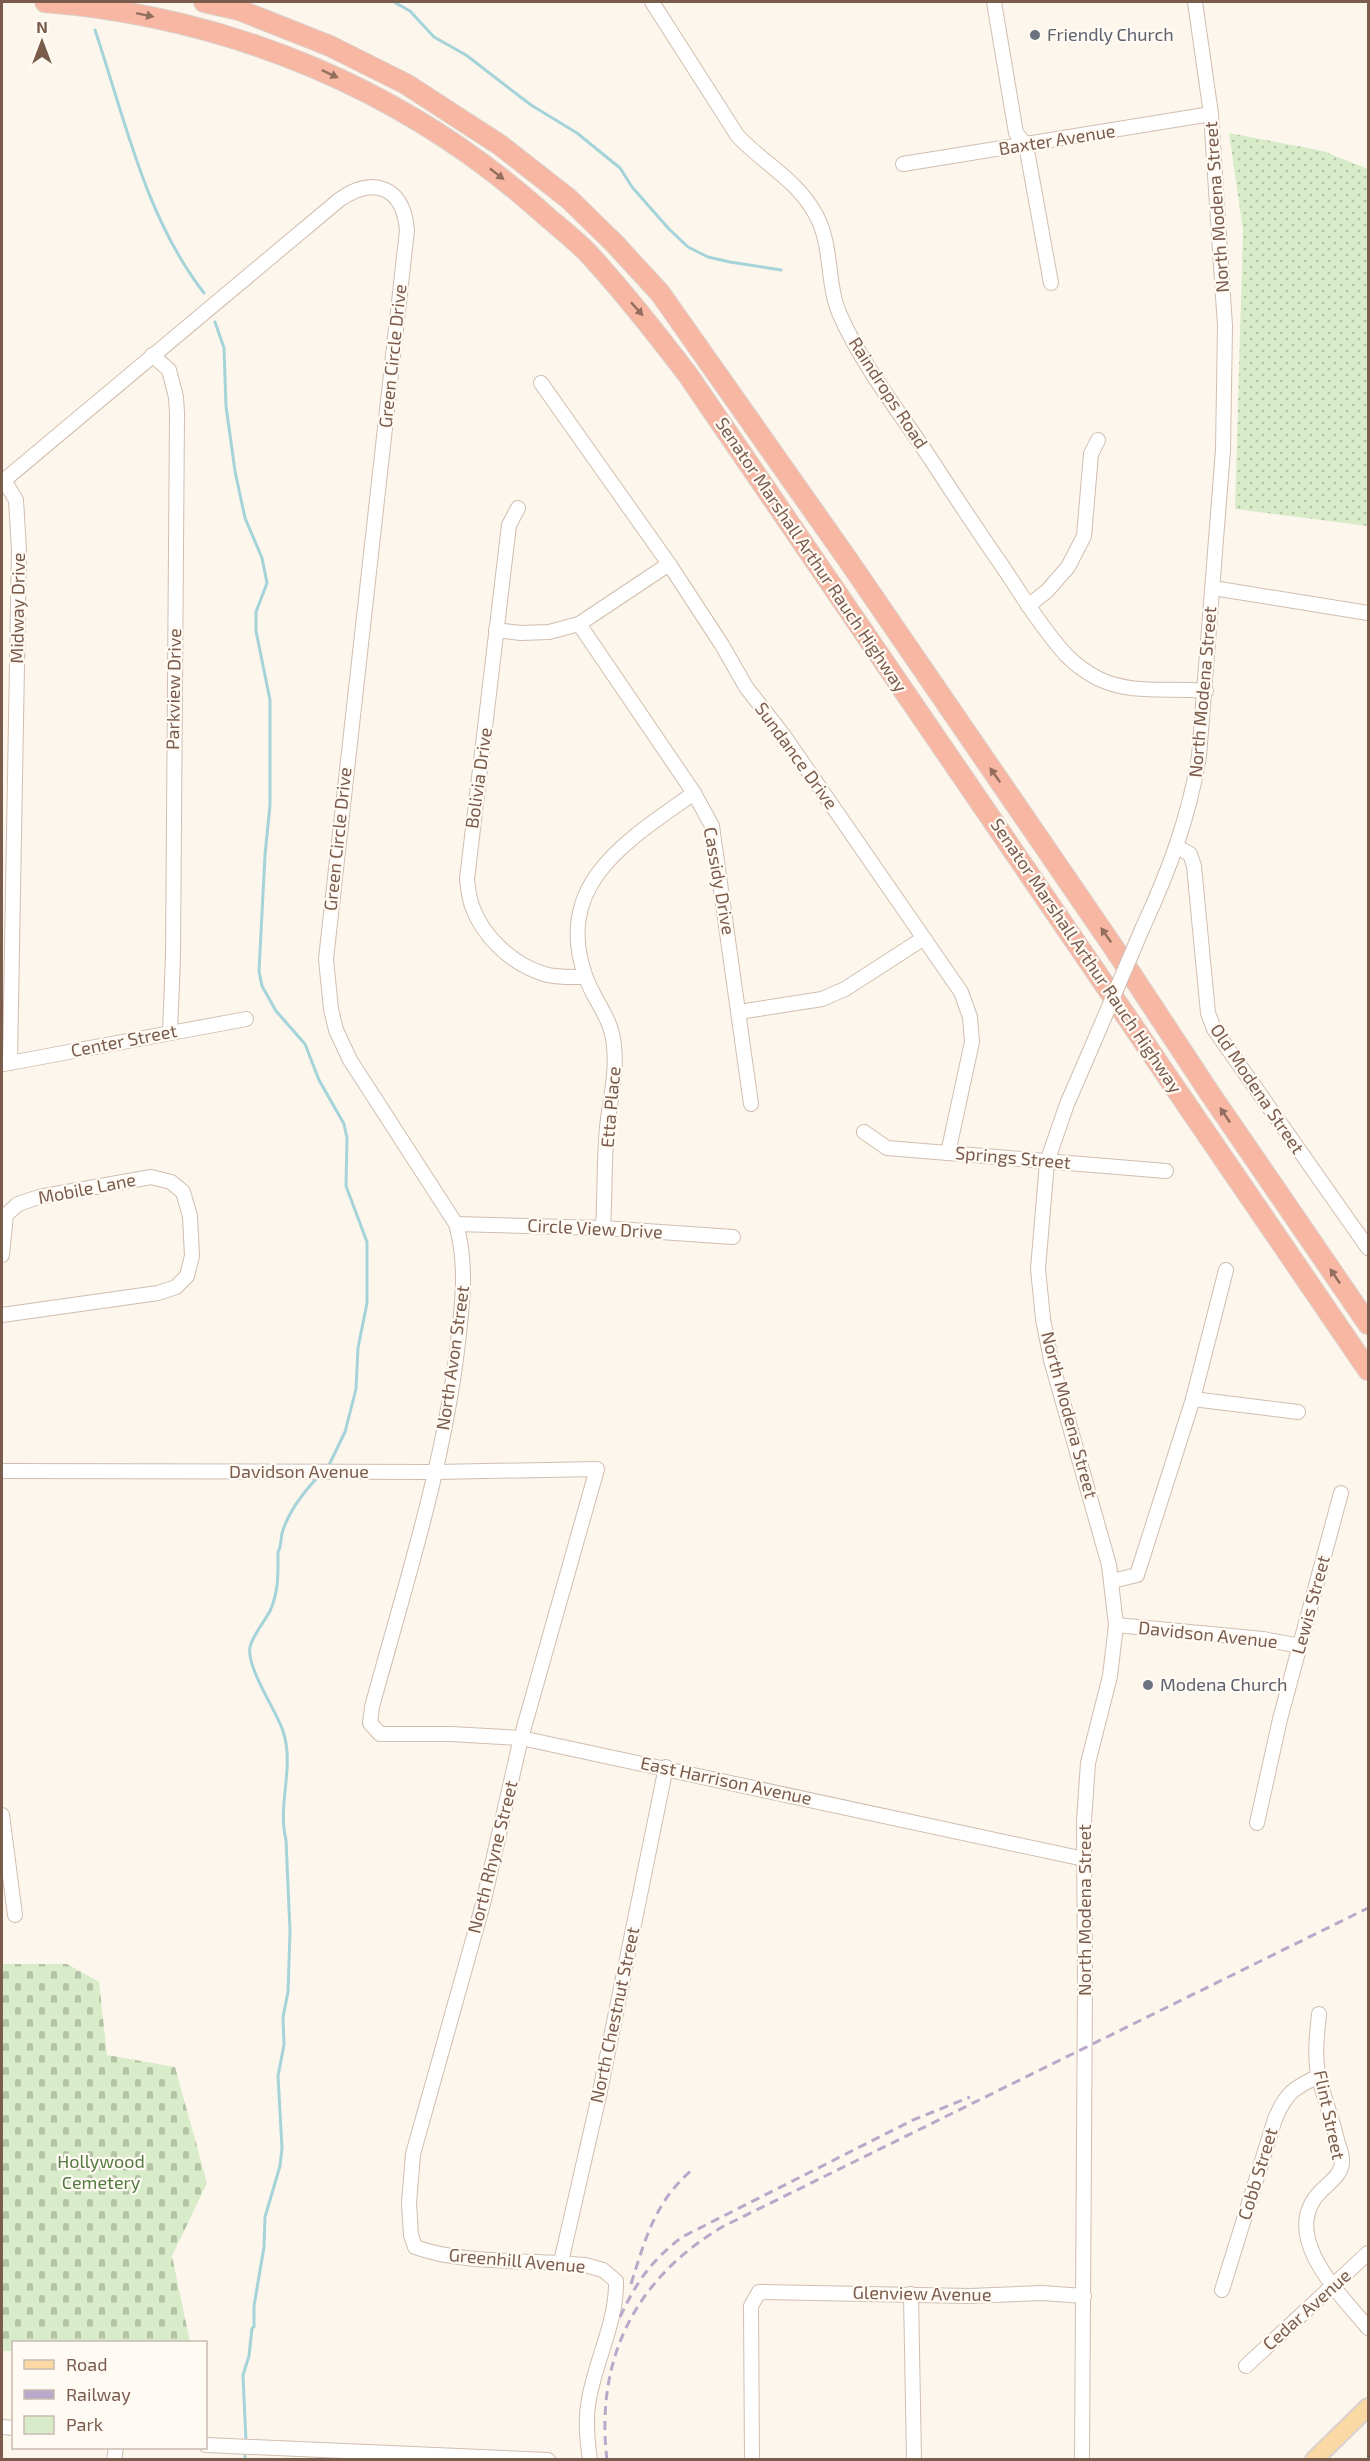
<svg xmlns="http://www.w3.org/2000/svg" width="1370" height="2461" font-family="'Exo 2',sans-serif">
<defs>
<pattern id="green-dots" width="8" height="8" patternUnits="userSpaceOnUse" patternTransform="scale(1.5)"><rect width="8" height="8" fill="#d8ecc9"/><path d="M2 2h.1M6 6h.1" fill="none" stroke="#b4c2a5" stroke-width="1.8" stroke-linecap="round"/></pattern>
<pattern id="cemetery-stones" width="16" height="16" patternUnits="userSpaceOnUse" patternTransform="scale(1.5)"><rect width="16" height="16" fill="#d8ecc9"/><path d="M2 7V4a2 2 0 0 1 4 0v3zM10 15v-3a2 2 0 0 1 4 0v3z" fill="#b4c2a5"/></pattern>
</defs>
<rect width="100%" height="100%" fill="#fdf6ec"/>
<polygon fill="url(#green-dots)" points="1229,133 1323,151 1368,169 1368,526 1235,509 1243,230"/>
<polygon fill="url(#cemetery-stones)" points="2,1964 67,1964 99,1982 107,2055 175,2067 207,2183 172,2256 190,2342 14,2342 13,2351 2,2351"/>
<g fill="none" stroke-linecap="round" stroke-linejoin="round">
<g stroke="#a5d3da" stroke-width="3">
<polyline points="394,2 410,11 434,37 466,55 531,105 577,133 620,168 632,187 669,229 688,247 708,257 730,262 781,270"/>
<path d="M 95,30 C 125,119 145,217 204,293"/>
<polyline points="215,322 224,348 226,406 235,471 245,518 262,558 267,583 256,612 256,631 270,700 270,805 265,855 259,971 262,986 276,1011 305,1044 319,1080 344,1124 347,1138 346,1186 367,1242 367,1303 358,1348 356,1389 345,1432 329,1465"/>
<path d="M 246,2442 L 243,2375 L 249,2356 L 252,2328 L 254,2327 L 254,2306 L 264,2247 L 265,2217 L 280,2166 L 282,2148 L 278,2076 L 284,2045 L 283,2017 L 288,1992 L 290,1931 L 286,1840 C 277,1804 295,1767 283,1731 C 276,1710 246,1667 250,1647 C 253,1635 264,1622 270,1611 C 279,1591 278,1573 278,1552 C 282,1545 280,1538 283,1530 C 289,1512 304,1492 316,1479"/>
<polyline points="245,2456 245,2460"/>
</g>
<g stroke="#d1beb0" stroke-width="16">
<g id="minor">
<path d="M 652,2 L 737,135 C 763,164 797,179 816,215 C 833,246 826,283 840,315 C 863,367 901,414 932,461 C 956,498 980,534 1005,570 C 1024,599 1043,629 1066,655 C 1075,664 1087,673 1099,679 C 1133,695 1169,687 1206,691"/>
<polyline points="994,2 1016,133 1026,145 1051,283"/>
<polyline points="903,164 1211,114"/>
<polyline points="152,355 169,370 176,397 177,413 173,956 170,1032"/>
<polyline points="541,383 669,564 722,645 746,687 784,736 961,992 970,1017 972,1042 948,1153"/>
<polyline points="4,480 16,500 19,550 10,1063"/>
<path d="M 2,482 L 339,200 C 373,176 403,186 407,230 L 326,959 L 331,1009 L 336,1030 L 350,1060 L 456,1224 C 468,1266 462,1307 457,1351 C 442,1472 404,1589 372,1707 L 370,1723 L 380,1734 L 451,1734 L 521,1738 L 1084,1859"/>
<path d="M 518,508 L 509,525 L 467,879 C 468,888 469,898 472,906 C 483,937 512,964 544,974 C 557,978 572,977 585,977"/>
<polyline points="1213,588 1368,613"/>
<polyline points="1028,606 1047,591 1068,567 1084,536 1091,454 1098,440"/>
<polyline points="579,624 694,793 712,826 751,1104"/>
<polyline points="496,630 521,633 549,632 579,624 669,564"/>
<polyline points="1177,847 1190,854 1194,866 1208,1013 1214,1029 1368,1248"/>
<path d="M 1143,927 C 1169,871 1189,817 1199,756 L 1223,450 L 1225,326 L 1211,114 L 1195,2"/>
<polyline points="739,1012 822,999 845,989 924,938"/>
<polyline points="4,1064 246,1019"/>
<polyline points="864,1132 887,1148 1166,1171"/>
<polyline points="456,1224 603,1228 733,1237"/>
<path d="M 603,1228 C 605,1194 604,1160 607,1127 C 610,1099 617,1074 614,1046 C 612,1017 593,1000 585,975 C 553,882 630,839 694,793"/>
<polyline points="2,1255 6,1215 18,1204 39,1197 151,1177 171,1182 183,1192 190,1216 192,1256 187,1276 176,1287 158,1293 2,1315"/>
<polyline points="1193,1399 1298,1412"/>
<path d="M 2,1471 L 436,1472 L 597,1469 L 521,1738 L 483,1904 L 413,2154 L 409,2203 L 411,2235 L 415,2247 C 464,2265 532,2259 585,2265 L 603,2270 L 616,2281 C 617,2321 596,2359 589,2399 C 585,2419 587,2439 590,2460"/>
<polyline points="1112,1581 1137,1575 1193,1399 1226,1270"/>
<polyline points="1116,1625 1263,1639 1300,1646"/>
<polyline points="2,1815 15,1915"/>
<polyline points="1257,1823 1280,1719 1341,1493"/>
<path d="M 1319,2014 C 1317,2035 1314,2057 1319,2078 C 1325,2100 1333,2122 1338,2144 C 1340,2149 1343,2157 1342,2162 C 1342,2177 1323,2186 1315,2198 C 1284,2241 1342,2296 1368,2328"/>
<polyline points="561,2262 599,2096 666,1767"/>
<path d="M 1222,2290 L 1275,2119 C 1286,2093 1293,2088 1319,2076"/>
<polyline points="911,2294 914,2460"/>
<polyline points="1246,2366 1368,2253"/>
<polyline points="2,2427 14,2428"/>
<polyline points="206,2445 548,2460"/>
<polyline points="114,2460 116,2448"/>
<polyline points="752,2460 751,2306 759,2292 970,2296 1042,2293 1084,2296"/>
<polyline points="1082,2460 1085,1985 1084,1821 1088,1763 1110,1676 1116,1625 1109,1565 1051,1360 1043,1319 1038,1269 1047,1162 1067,1104 1093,1044"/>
</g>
</g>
<g stroke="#dad1cd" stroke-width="20">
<polyline id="major" points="1314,2460 1368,2407"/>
</g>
<g stroke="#dad1cd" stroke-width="22">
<g id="highway">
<path d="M 45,2 C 231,17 407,90 546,216 C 560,228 574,239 587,252 C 623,291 656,333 688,375 L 1368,1370"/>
<polyline points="204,2 239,10 330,46 406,84 500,145 569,199 615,244 660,293 848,560 1114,948 1211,1095 1368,1324"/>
</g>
</g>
<use href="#minor" stroke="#fff" stroke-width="14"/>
<use href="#major" stroke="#fbd9a5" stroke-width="16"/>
<use href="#highway" stroke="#f7b7a3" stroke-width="20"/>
<g stroke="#b9a8c9" stroke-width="3" stroke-dasharray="9 6" stroke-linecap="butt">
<path d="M 631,2284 C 646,2237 655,2201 694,2168"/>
<path d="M 620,2317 C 637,2281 651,2261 682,2237 L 913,2120 L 970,2097"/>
<path d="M 607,2460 C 595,2359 635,2279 722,2227 L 1368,1908"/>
</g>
<g stroke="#d1beb0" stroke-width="16" stroke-linecap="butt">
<polyline id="minor-bridge" points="1093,1044 1143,927"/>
</g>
<use href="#minor-bridge" stroke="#fff" stroke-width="14"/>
</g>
<defs><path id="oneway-solid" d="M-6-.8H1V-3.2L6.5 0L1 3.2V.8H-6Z" transform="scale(1.5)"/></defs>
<g fill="#936e5e">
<use href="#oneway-solid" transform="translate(145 15) rotate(12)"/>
<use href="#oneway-solid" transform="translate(330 74) rotate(25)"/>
<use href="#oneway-solid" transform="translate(497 174) rotate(38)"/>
<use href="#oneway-solid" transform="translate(637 309) rotate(48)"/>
<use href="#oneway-solid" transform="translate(995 775) rotate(-125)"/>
<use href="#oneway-solid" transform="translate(1106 935) rotate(-125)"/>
<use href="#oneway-solid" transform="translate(1225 1115) rotate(-124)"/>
<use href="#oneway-solid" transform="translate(1335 1276) rotate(-124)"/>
</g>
<g fill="#6b7280" stroke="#fffaf3" stroke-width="2">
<circle cx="1035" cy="35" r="6"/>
<circle cx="1148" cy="1685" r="6"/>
</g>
<g text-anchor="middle" stroke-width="4.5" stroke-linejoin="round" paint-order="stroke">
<g font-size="18" fill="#5b616d" stroke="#fffaf3" text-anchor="start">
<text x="1047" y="41">Friendly Church</text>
<text x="1160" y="1691">Modena Church</text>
</g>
<g font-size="18" fill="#7a5c4d" stroke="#fffaf3">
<text transform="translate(1057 140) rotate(-9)" y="6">Baxter Avenue</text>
<text transform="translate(1217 207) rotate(-94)" y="6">North Modena Street</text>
<text transform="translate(393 356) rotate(-84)" y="6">Green Circle Drive</text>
<text transform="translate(888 393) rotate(57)" y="6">Raindrops Road</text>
<text transform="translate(811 555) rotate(56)" y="6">Senator Marshall Arthur Rauch Highway</text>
<text transform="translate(18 608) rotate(-89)" y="6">Midway Drive</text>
<text transform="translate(174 689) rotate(-89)" y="6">Parkview Drive</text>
<text transform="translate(1203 692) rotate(-85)" y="6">North Modena Street</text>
<text transform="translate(796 756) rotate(54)" y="6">Sundance Drive</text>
<text transform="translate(479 778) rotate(-82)" y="6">Bolivia Drive</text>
<text transform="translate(338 839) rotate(-84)" y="6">Green Circle Drive</text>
<text transform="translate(719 881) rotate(80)" y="6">Cassidy Drive</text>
<text transform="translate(1086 956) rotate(56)" y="6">Senator Marshall Arthur Rauch Highway</text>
<text transform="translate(124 1041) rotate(-11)" y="6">Center Street</text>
<text transform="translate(1257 1089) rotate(56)" y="6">Old Modena Street</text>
<text transform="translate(611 1107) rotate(-85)" y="6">Etta Place</text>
<text transform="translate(1013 1158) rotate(5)" y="6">Springs Street</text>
<text transform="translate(87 1189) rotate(-11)" y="6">Mobile Lane</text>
<text transform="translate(595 1229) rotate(3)" y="6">Circle View Drive</text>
<text transform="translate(453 1358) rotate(-82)" y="6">North Avon Street</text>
<text transform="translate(1069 1415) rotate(75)" y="6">North Modena Street</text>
<text x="299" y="1478">Davidson Avenue</text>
<text transform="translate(1311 1605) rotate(-75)" y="6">Lewis Street</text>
<text transform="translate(1208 1635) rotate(6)" y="6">Davidson Avenue</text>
<text transform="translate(726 1781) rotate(12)" y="6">East Harrison Avenue</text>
<text transform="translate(493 1857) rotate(-76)" y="6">North Rhyne Street</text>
<text transform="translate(1085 1910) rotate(-90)" y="6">North Modena Street</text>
<text transform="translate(615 2015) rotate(-78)" y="6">North Chestnut Street</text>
<text transform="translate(1329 2115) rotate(78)" y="6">Flint Street</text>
<text transform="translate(1258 2174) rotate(-73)" y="6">Cobb Street</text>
<text transform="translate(517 2261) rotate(5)" y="6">Greenhill Avenue</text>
<text transform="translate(922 2294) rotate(1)" y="6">Glenview Avenue</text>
<text transform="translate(1307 2310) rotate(-42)" y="6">Cedar Avenue</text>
</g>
<g font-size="18" fill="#537a41" stroke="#fffaf3">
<text x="101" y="2168">Hollywood<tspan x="101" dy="21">Cemetery</tspan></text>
</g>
</g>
<rect width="1370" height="2461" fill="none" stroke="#7a5c4d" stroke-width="6"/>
<rect x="12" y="2341" width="195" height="108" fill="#fffaf3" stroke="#cabbb1" stroke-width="1.5"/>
<rect x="24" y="2360" width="30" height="9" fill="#fbd9a5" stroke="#cabbb1" stroke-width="1.5"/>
<text x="66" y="2371" font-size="18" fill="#7a5c4d">Road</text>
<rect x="24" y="2390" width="30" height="9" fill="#b9a8c9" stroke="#cabbb1" stroke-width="1.5"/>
<text x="66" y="2401" font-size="18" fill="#7a5c4d">Railway</text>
<rect x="24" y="2416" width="30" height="18" fill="#d8ecc9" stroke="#cabbb1" stroke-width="1.5"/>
<text x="66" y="2431" font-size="18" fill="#7a5c4d">Park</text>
<g transform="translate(42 42)" stroke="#fffaf3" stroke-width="4.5" paint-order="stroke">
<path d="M0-4.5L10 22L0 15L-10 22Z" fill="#7a5c4d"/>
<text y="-9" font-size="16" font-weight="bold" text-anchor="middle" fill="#7a5c4d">N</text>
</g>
</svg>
